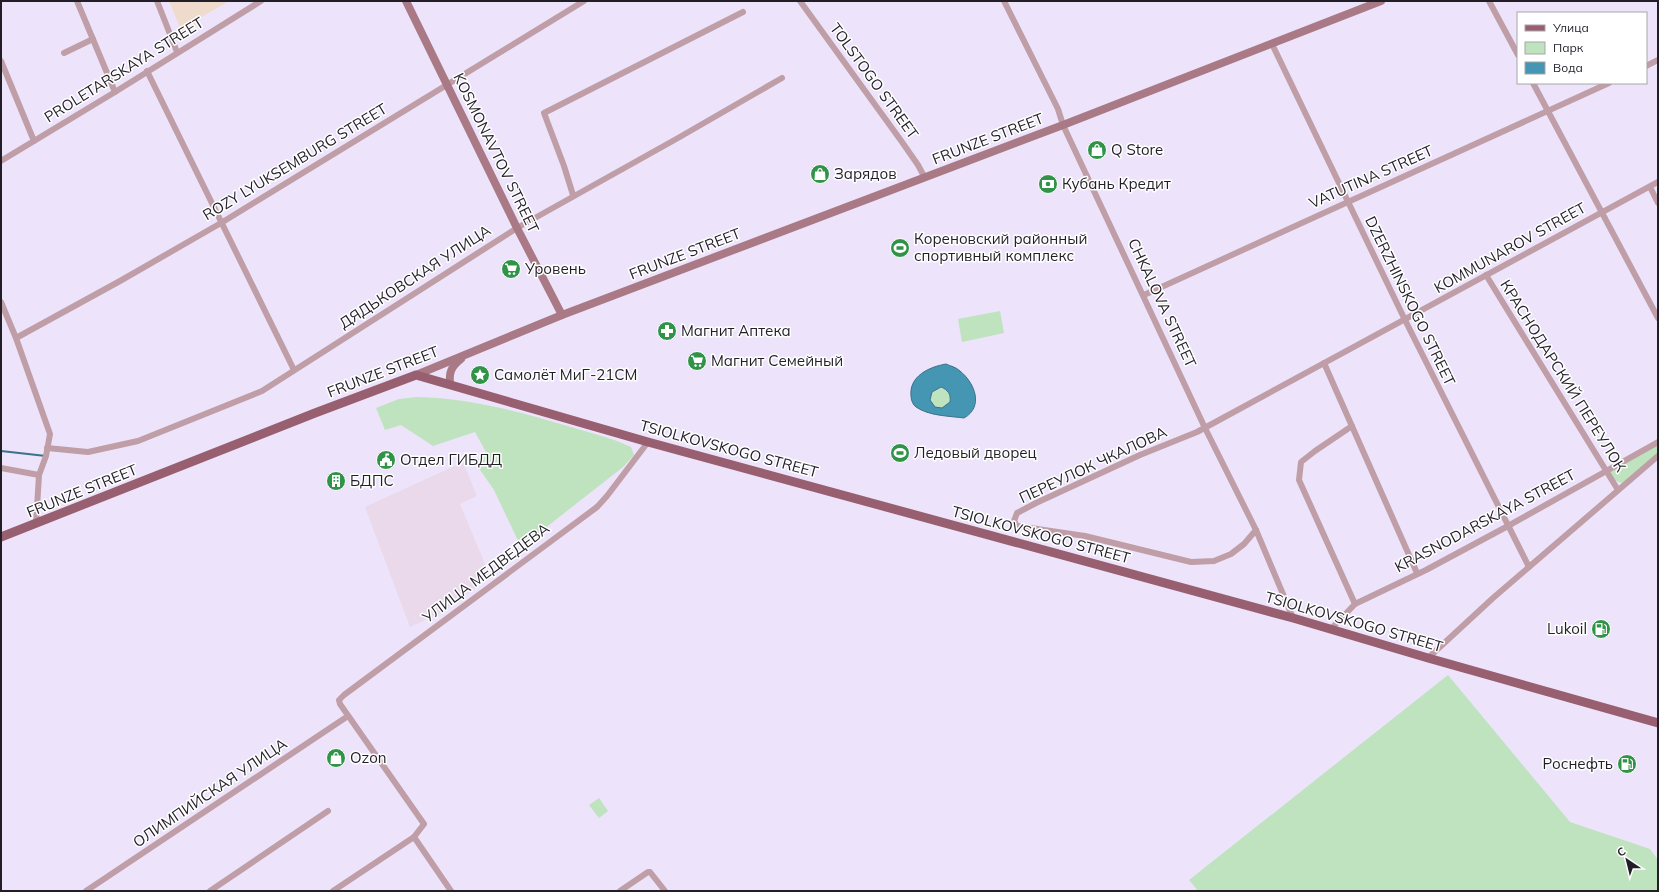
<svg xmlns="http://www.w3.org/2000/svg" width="1659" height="892" font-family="Mulish,sans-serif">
<rect width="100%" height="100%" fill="#ede4fb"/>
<polygon fill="#ead9ea" points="463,462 477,496 460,504 490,576 443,612 410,627 365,507"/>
<polygon fill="#eedbcb" points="169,1 229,1 198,19 197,24 182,32"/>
<g fill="#bee3be">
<polygon points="1000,311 1004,333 962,342 958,319"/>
<circle cx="940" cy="398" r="10"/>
<path d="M 417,397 C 467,398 517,411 564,425 C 587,432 610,437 631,447 L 634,455 L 623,467 L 521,547 L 494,490 L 474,461 L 487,454 L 475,432 L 433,446 L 401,425 L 385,430 L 376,408 L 399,399 Z"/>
<polygon points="1658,445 1658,453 1624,484 1614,480 1610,472"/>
<polygon points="1448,675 1570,822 1650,849 1658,860 1658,891 1198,891 1189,880"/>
<polygon points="599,798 608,811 599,818 589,805"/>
</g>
<path fill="#4596b3" stroke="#3a7289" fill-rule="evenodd" d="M 946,364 C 950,366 956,367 960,371 C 975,383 984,407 964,418 C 949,416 929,416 916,407 C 913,405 911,400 911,396 C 909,376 929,367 946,364 ZM 941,387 C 948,390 951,394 950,402 L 942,408 L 935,407 L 930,400 L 932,392 Z"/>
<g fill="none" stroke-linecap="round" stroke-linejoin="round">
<polyline stroke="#3a7289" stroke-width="2" points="1,451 46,456"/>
<g stroke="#bf9ea7" stroke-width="6">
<polyline points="77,1 115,92"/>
<polyline points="157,1 177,52"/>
<polyline points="800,1 902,142 918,165 925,178"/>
<polyline points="1004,1 1058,109 1063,125 1205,428 1256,530 1293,618"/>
<polyline points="1489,1 1518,55"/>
<polyline points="1272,44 1405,320 1529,567"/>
<polyline points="64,53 93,39"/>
<polyline points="1,61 34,141"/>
<polyline points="1646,66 1658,60"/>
<polyline points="147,71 294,370"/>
<polyline points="1533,83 1658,318"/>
<polyline points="1,161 115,92 261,1"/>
<polyline points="1650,187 1658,203"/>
<polyline points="573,195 564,166 544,113 743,12"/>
<polyline points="1486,275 1618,490"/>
<polyline points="1144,295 1609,83"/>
<polyline points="1,302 16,338 50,434 46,456 39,475 36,524"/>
<polyline points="16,338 120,281 221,223 584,1"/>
<polyline points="1324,363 1417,573"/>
<polyline points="1352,426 1315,451 1301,462 1299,480 1355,604"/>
<polyline points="47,448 88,452 138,441 262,391 517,228 678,138 782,78"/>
<polyline points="1,468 39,475"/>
<polyline points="1256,530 1244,544 1231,554 1214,561 1191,562 1085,536 1017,526 1014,521 1017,513 1036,503 1140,455 1197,432 1658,182"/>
<polyline points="1331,629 1355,604 1426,570 1508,526 1658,442"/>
<polyline points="1428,658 1493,598 1658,456"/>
<polyline points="414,837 451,891"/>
<polyline points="86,891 348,716"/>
<polyline points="210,891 328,811"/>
<polyline points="333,891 414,837 424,824 340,704 339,700 344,695 597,507 607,496 648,442"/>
<polyline points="620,891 648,872 650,872 665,891"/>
</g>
<g stroke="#a97a86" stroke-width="8">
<polyline points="406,1 517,228 562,315"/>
<polyline points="416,375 562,315 1063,125 1381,1"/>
<path d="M 450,384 C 449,372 451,367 461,359"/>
</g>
<polyline stroke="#985f70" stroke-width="9" points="1,537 315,413 416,375 648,442 1293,618 1428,658 1658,723"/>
</g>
<defs>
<g id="shop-disc" transform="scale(1)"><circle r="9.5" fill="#309348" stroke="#fff"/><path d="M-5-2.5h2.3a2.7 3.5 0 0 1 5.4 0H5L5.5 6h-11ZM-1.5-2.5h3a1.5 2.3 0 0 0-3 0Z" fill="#fff"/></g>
<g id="bank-disc" transform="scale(1)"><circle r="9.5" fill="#309348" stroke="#fff"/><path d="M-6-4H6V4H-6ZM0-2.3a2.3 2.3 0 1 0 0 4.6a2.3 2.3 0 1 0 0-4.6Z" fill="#fff"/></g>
<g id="stadium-disc" transform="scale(1)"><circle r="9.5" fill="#309348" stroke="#fff"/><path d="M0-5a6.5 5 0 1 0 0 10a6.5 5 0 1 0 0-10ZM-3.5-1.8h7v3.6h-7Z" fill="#fff"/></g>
<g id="supermarket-disc" transform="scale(1)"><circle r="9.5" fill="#309348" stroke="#fff"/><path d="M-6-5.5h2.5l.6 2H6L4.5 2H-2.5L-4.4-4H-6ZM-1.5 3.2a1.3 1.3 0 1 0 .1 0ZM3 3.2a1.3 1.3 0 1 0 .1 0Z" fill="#fff"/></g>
<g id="pharmacy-disc" transform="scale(1)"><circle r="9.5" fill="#309348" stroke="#fff"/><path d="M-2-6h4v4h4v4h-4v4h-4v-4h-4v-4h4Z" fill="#fff"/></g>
<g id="sight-disc" transform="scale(1)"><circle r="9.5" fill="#309348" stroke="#fff"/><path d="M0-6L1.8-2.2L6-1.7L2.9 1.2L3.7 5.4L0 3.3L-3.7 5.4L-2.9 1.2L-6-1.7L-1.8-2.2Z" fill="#fff"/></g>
<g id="civic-disc" transform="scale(1)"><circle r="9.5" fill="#309348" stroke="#fff"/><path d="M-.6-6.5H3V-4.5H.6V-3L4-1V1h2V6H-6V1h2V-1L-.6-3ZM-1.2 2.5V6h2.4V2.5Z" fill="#fff"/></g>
<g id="building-disc" transform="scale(1)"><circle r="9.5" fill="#309348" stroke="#fff"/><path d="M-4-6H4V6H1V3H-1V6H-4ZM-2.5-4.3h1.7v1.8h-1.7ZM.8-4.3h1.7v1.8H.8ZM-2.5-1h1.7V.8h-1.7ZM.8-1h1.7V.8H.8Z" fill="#fff"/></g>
<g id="fuel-disc" transform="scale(1)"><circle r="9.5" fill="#309348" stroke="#fff"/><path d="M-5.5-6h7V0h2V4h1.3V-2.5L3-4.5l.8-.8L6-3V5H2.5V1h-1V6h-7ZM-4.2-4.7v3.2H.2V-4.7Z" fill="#fff"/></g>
</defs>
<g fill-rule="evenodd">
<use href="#shop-disc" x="1097" y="150"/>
<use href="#shop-disc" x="820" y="174"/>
<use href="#bank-disc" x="1048" y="184"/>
<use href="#stadium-disc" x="900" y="248"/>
<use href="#supermarket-disc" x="511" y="269"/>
<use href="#pharmacy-disc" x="667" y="331"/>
<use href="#supermarket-disc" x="697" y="361"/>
<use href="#sight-disc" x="480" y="375"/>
<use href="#stadium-disc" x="900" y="453"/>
<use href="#civic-disc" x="386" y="460"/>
<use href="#building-disc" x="336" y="481"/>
<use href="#fuel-disc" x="1601" y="629"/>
<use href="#shop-disc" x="336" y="758"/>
<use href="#fuel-disc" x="1627" y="764"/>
</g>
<g text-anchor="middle" stroke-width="3" stroke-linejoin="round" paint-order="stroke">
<g font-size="15" fill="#211e26" stroke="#fff">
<text transform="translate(124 70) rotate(-32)" y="5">PROLETARSKAYA STREET</text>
<text transform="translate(874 81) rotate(54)" y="5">TOLSTOGO STREET</text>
<text transform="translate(988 139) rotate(-21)" y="5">FRUNZE STREET</text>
<text transform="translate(496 153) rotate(64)" y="5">KOSMONAVTOV STREET</text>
<text transform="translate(295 162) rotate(-31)" y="5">ROZY LYUKSEMBURG STREET</text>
<text transform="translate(1371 177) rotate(-24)" y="5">VATUTINA STREET</text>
<text transform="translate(1510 248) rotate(-29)" y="5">KOMMUNAROV STREET</text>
<text transform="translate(685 254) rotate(-21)" y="5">FRUNZE STREET</text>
<text transform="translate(415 277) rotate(-33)" y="5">ДЯДЬКОВСКАЯ УЛИЦА</text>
<text transform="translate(1410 301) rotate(64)" y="5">DZERZHINSKOGO STREET</text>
<text transform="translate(1162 303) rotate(65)" y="5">CHKALOVA STREET</text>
<text transform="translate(383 372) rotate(-21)" y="5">FRUNZE STREET</text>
<text transform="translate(1563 376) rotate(58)" y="5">КРАСНОДАРСКИЙ ПЕРЕУЛОК</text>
<text transform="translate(729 449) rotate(15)" y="5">TSIOLKOVSKOGO STREET</text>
<text transform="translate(1093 465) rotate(-25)" y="5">ПЕРЕУЛОК ЧКАЛОВА</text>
<text transform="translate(82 491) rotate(-22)" y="5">FRUNZE STREET</text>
<text transform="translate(1485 521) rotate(-28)" y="5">KRASNODARSKAYA STREET</text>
<text transform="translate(1041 535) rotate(15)" y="5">TSIOLKOVSKOGO STREET</text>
<text transform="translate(486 573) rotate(-37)" y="5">УЛИЦА МЕДВЕДЕВА</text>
<text transform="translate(1354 622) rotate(16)" y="5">TSIOLKOVSKOGO STREET</text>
<text transform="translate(210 793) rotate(-34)" y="5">ОЛИМПИЙСКАЯ УЛИЦА</text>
</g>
<g font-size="15" fill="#211e26" stroke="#fff" text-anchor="start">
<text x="1111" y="155">Q Store</text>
<text x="834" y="179">Зарядов</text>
<text x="1062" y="189">Кубань Кредит</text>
<text x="914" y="244">Кореновский районный<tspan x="914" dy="17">спортивный комплекс</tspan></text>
<text x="525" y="274">Уровень</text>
<text x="681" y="336">Магнит Аптека</text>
<text x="711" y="366">Магнит Семейный</text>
<text x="494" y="380">Самолёт МиГ-21СМ</text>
<text x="914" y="458">Ледовый дворец</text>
<text x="400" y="465">Отдел ГИБДД</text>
<text x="350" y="486">БДПС</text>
<text x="1587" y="634" text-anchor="end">Lukoil</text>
<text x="350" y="763">Ozon</text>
<text x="1613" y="769" text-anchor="end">Роснефть</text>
</g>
</g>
<rect width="1659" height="892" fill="none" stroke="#211e26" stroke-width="4"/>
<rect x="1517" y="12" width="130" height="72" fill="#ffffff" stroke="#a6a5a8"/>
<rect x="1525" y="25" width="20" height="6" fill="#985f70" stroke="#a6a5a8"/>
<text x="1553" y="32" font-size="12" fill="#211e26">Улица</text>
<rect x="1525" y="42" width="20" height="12" fill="#bee3be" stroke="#a6a5a8"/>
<text x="1553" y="52" font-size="12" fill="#211e26">Парк</text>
<rect x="1525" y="62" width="20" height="12" fill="#4596b3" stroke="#a6a5a8"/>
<text x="1553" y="72" font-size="12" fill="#211e26">Вода</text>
<g transform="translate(1627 860) rotate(325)" stroke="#ffffff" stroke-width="3" paint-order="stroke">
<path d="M0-3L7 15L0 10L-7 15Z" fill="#211e26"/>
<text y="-6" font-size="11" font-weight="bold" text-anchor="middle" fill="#211e26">С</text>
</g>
</svg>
